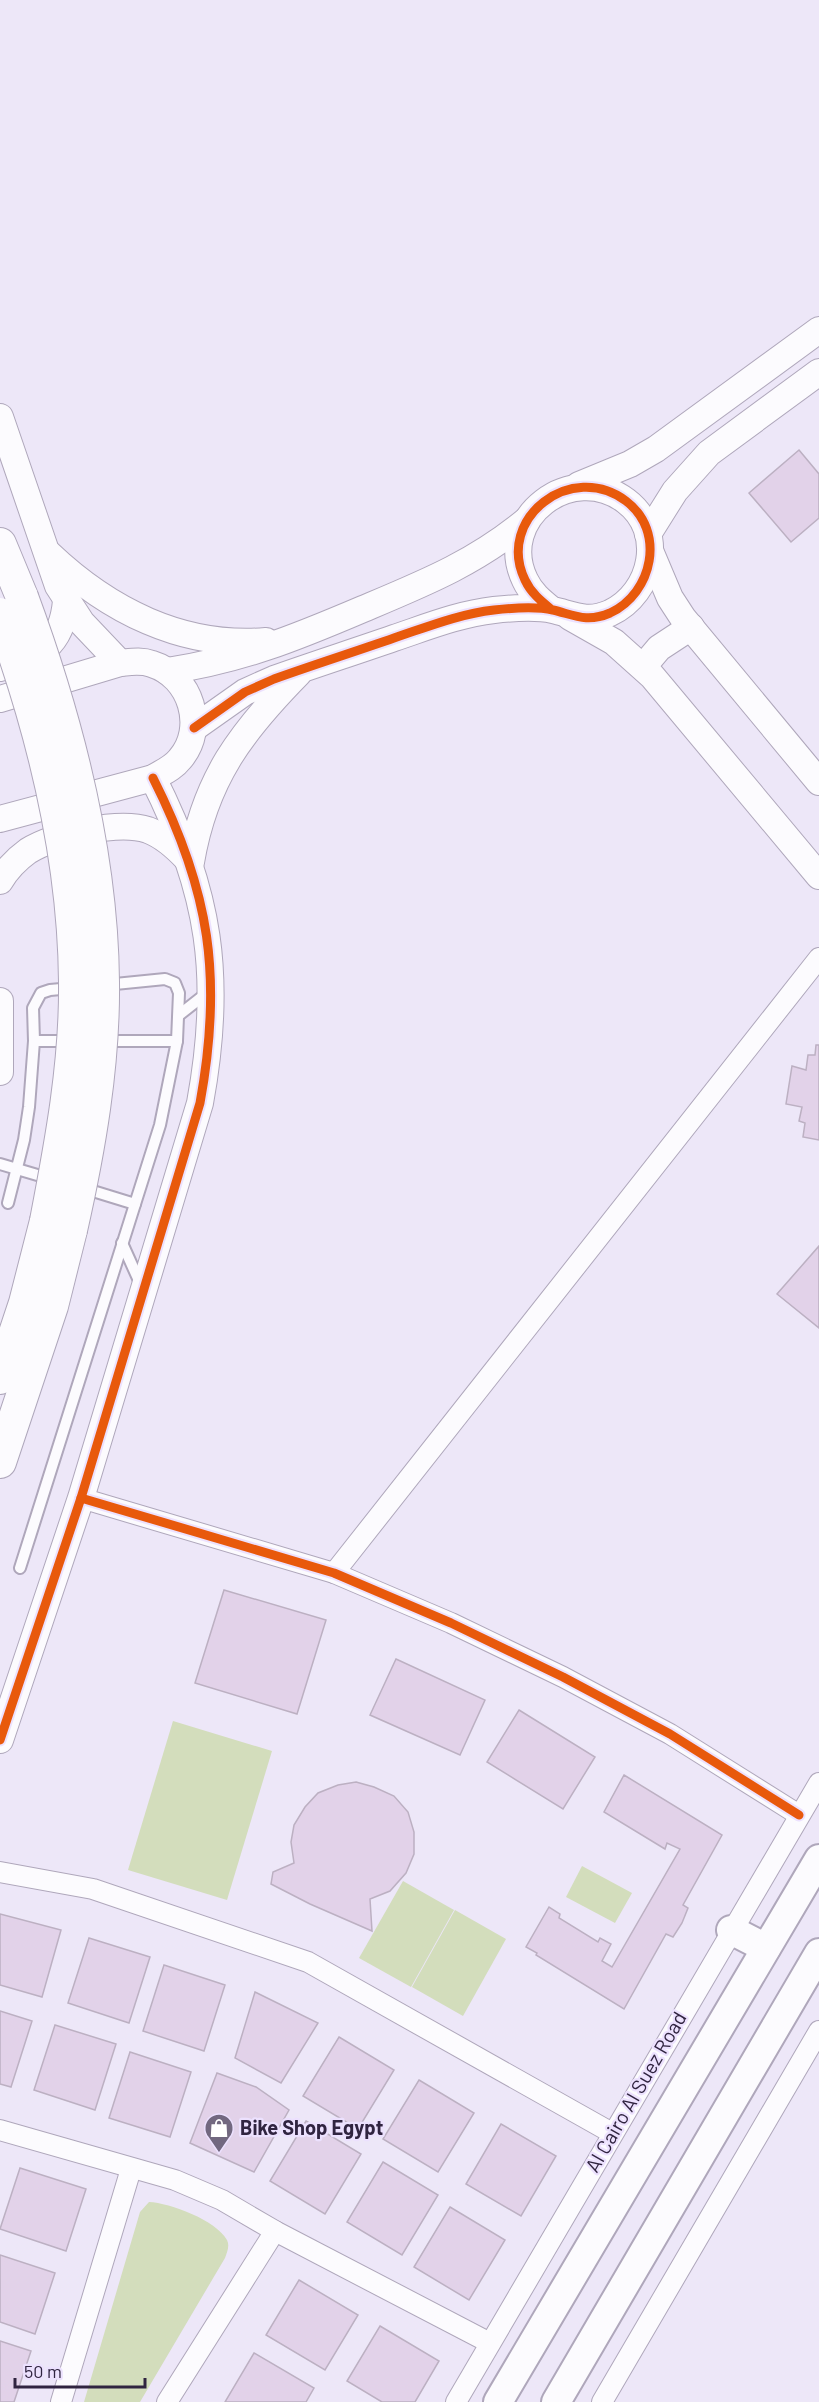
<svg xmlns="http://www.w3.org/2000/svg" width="819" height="2402" font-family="Barlow,sans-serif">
<rect width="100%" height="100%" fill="#ede7f8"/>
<g fill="#d3ddbc">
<polygon points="173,1721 272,1751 227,1900 128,1870"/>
<polygon points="582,1866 632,1893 615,1923 566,1897"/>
<polygon points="403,1881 454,1910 411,1987 359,1958"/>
<polygon points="455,1910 506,1939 463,2016 412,1987"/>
<path d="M 149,2202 C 170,2203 216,2220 227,2240 C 230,2246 227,2252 225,2258 L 140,2402 L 84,2402 L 140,2212 Z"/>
</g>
<g fill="#e2d2e9" stroke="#bcb0c2" stroke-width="1.5">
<polygon points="799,450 819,474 819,518 791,542 749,493"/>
<polygon points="816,1045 819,1045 819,1140 803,1137 805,1123 799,1121 802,1107 786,1104 792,1066 806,1070 808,1055 815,1055"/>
<polygon points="819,1246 819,1328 777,1294"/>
<polygon points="224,1590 326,1620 297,1714 195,1683"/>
<polygon points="396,1659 485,1700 460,1755 370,1715"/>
<polygon points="519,1710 595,1757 563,1809 487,1762"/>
<polygon points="624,1775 722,1835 683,1905 688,1908 682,1923 673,1937 666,1934 624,2009 536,1955 537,1953 526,1947 549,1907 560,1914 559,1918 598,1942 600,1938 611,1944 602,1961 612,1967 680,1849 667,1843 665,1849 604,1812"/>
<polygon points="356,1782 374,1787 394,1796 408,1812 414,1832 414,1854 406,1873 390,1891 370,1899 372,1931 310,1904 271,1884 273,1872 294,1863 291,1842 294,1825 305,1807 318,1793 338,1785"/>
<polygon points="0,1914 61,1930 42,1997 0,1985"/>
<polygon points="89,1938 150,1957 129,2023 68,2003"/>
<polygon points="164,1965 225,1985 204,2051 143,2031"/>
<polygon points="255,1992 318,2023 281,2083 235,2058"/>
<polygon points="0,2011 32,2021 11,2087 0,2084"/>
<polygon points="55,2025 116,2044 95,2110 34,2090"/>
<polygon points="339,2037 394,2070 358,2129 303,2096"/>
<polygon points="130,2052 191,2072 170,2137 109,2118"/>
<polygon points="217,2073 256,2087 289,2110 254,2172 190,2143"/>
<polygon points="419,2080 474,2113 438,2172 383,2139"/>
<polygon points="306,2121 361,2154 325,2214 270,2181"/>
<polygon points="501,2124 556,2156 521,2216 466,2184"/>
<polygon points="383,2162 438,2195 402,2255 347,2222"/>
<polygon points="20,2168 86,2189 66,2251 0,2229"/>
<polygon points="450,2207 505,2240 469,2300 414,2267"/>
<polygon points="0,2255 55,2273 35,2334 0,2322"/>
<polygon points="299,2280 358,2315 325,2370 266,2335"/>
<polygon points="380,2326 439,2361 415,2402 382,2402 347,2381"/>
<polygon points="0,2341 31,2351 14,2402 0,2402"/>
<polygon points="254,2353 314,2388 306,2402 225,2402"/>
</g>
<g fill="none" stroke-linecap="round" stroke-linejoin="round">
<g stroke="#afa7bb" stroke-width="14">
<g id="service">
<polyline points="179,1015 207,993"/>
<polyline points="34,1041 72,1041"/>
<polyline points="102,1041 177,1041"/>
<polyline points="0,1164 51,1179"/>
<polyline points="83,1188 135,1204"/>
<polyline points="8,1203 24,1140 29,1107 34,1041 33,1008 41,993 50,990 72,988"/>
<polyline points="122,1243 141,1285"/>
<polyline points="20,1568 160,1125 177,1041 179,993 175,983 165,979 105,985"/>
</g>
</g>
<g stroke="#afa7bb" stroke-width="22">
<g id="minor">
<polyline points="81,1498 334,1573 451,1623 563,1677 670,1734 799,1815"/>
<polyline points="334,1573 819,958"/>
<polyline points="0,1872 93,1889 308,1962 612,2133"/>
<polyline points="0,2130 175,2180 222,2200 275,2231 490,2343"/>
<polyline points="61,2402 131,2169"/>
<polyline points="167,2402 275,2231"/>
<polyline points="456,2402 819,1783"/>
<polyline points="602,2402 819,2031"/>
</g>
</g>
<g stroke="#afa7bb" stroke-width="28">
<g id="tertiary">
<polyline points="0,417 58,586 82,623 120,663"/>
<polyline points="579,485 630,464 656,449 819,330"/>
<polyline points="648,534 675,491 709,453 819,372"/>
<polyline points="651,553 670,598 683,618 819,782"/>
<path d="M 49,554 C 108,610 182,648 266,641"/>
<polyline points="570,617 614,642 652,676 819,876"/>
<polyline points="643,667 659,648 691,627"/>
<path d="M 0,668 C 39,657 62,646 66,601"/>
<path d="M 167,671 C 241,660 295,638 363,609 C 425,583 475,563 527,520"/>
<path d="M 0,699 L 120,663 C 131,662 141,660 152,664 C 191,676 207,728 180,759 C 173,768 163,772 153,778 L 0,819"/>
<path d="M 194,728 L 245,692 L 274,679 C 313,665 354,652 394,638 C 427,627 459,614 494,610 C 512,608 535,606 553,610 C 574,615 587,623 610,613 C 653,593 666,531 626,501 C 572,460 495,518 525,580 C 531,593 541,601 552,610"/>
<path d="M 191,862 C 205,779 241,732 298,674"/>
<path d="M 0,881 C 7,869 17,859 28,851 C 54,835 118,820 148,830 C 164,836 176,847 188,860"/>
<polyline points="0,1001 0,1072"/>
<path d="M 0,1740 L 81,1498 L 200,1103 C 223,978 210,891 153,778"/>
</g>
</g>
<g stroke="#afa7bb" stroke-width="32">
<g id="secondary">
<polyline points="731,1930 766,1948"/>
<polyline points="498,2402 819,1859"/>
<polyline points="556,2402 819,1953"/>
</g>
</g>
<g stroke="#afa7bb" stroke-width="34">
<g id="primary">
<polyline points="0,544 22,597"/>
<polyline points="0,1378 25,1303 46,1221"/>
<polyline points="0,1462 52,1306 71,1230"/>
</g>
</g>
<use href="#service" stroke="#fcfbfe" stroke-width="10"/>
<use href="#minor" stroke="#fcfbfe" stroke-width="20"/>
<use href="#tertiary" stroke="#fcfbfe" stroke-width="26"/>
<use href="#secondary" stroke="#fcfbfe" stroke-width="28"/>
<use href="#primary" stroke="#fcfbfe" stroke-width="32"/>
<g stroke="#afa7bb" stroke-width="34" stroke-linecap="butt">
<g id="primary-bridge">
<path d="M 22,597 C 67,719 102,851 103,982 C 104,1066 89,1150 71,1230"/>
<path d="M 0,614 C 43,731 74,857 75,982 C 76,1063 61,1143 46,1221"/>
</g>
</g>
<use href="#primary-bridge" stroke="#fcfbfe" stroke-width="32"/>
<g stroke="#ece1fe" stroke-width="13">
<g id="cycleway">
<path d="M 194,728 L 245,692 L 274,679 C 313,665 354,652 394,638 C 427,627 459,614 494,610 C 512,608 535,606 553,610 C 574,615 587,623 610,613 C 653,593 666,531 626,501 C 572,460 495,518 525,580 C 531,593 541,601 552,610"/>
<polyline points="81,1498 334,1573 451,1623 563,1677 670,1734 799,1815"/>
<path d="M 0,1740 L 81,1498 L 200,1103 C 223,978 210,891 153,778"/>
</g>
</g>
<use href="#cycleway" stroke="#e8590c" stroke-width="9"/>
</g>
<defs>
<g id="shop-pin" transform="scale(1.5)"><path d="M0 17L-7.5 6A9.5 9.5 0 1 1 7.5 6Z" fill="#726880" stroke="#ece1fe"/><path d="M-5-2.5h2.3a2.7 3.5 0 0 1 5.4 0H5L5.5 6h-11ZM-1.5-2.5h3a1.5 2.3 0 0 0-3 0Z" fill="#fff"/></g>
</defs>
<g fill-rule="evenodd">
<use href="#shop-pin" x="219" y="2128"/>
</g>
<g text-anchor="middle" stroke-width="4.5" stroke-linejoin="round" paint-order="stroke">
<g font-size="20" fill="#302440" stroke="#ece1fe">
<text transform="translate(636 2092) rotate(-60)" y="7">Al Cairo Al Suez Road</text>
</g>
<g font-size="20" font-weight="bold" fill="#302440" stroke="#ece1fe" text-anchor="start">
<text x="240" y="2135">Bike Shop Egypt</text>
</g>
</g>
<path d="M15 2378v9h130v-9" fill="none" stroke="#302440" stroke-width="3"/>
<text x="24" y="2378" font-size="18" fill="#302440" stroke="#ece1fe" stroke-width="4.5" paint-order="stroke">50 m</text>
</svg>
